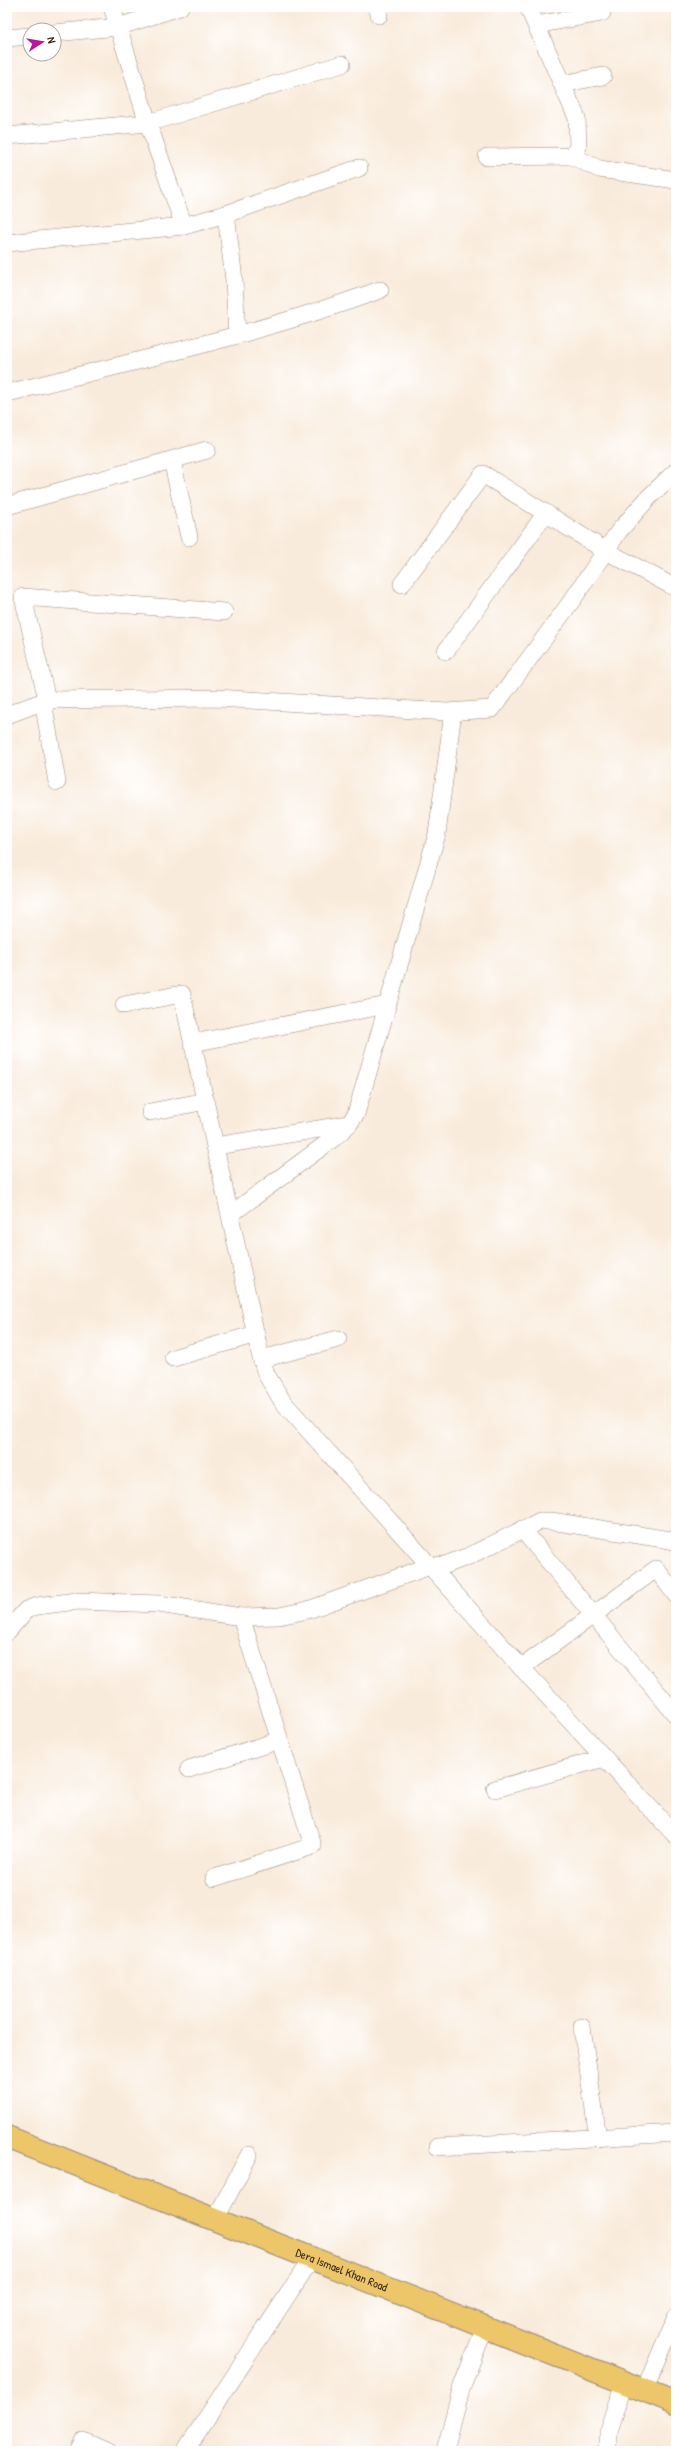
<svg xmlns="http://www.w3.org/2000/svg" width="683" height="2458" font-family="'Patrick Hand',sans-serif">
<rect width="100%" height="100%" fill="#fff"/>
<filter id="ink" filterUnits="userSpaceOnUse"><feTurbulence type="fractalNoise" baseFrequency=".025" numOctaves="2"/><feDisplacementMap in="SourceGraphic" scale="8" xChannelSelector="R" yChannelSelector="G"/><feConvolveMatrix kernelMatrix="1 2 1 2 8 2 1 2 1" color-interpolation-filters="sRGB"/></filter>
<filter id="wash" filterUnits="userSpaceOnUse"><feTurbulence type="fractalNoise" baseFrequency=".012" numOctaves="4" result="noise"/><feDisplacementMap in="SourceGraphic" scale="16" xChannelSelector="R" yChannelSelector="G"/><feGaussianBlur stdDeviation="0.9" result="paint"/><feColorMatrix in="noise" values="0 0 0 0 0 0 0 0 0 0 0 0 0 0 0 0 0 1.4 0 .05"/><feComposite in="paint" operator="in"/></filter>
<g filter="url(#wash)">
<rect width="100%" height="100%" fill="#f9ebdb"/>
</g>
<g filter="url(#ink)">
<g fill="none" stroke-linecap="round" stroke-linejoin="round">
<g stroke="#9a8a7c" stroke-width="18">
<g id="street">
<polyline points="112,7 148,123 184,226"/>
<polyline points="378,7 379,15"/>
<polyline points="536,25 602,13 600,7"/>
<polyline points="54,33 118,27 180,7"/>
<polyline points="7,38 30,36"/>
<polyline points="562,84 603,76"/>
<polyline points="7,136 148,123 342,64"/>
<polyline points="572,156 599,169 676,180"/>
<polyline points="487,157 572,156 578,147 577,118 528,7"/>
<polyline points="226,214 234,280 237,335"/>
<polyline points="7,243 184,226 226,214 359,168"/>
<path d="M 7,393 C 132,362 259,334 380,290"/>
<polyline points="172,460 189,537"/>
<polyline points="7,506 207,450"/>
<polyline points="402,584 483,474 606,551 676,588"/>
<polyline points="446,651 546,513"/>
<polyline points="47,700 23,597 224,612"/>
<polyline points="43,701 57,782"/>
<polyline points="7,715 47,700 217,698 447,712 492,709 573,599 619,531 649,497 676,471"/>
<polyline points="124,1005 182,994 260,1354 266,1374 283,1402 518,1664 676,1836"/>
<polyline points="193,1043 387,1005"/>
<polyline points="150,1112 206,1101"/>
<polyline points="216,1146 349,1124"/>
<polyline points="231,1214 334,1138 349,1124 356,1114 437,834 453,712"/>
<polyline points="173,1358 256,1334"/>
<polyline points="262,1359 338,1339"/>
<polyline points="522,1529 676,1715"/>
<polyline points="7,1632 26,1610 37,1606 77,1601 159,1604 241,1617 279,1616 308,1610 430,1566 445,1565 469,1556 540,1521 551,1521 676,1541"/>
<polyline points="521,1668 656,1569 676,1595"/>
<polyline points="189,1769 280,1740"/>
<polyline points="495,1789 604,1758"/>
<polyline points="214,1878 313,1846 241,1617"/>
<polyline points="582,2027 598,2138"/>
<polyline points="438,2147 676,2133"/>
<polyline points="215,2220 249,2155"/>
<polyline points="644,2391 676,2317"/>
<polyline points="78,2451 83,2441 106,2451"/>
<polyline points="185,2451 312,2258"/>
<polyline points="445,2451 462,2386 485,2327"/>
<polyline points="608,2451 608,2431 624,2383"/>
</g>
</g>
<g stroke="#9a8a7c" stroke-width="24">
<g id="highway">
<path id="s1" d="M 7,2137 L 676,2403"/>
</g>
</g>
<use href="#street" stroke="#fff" stroke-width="17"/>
<use href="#highway" stroke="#ecc669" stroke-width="22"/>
</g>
</g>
<g text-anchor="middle" stroke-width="3" stroke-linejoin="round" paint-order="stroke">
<g font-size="12" fill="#3b2a1e" stroke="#fff">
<text dy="4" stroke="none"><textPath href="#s1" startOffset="360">Dera Ismael Khan Road</textPath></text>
</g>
</g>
<rect width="683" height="2458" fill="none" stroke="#fff" stroke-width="24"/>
<g transform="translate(42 42) rotate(78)"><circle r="19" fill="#ffffff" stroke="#b1aaa5"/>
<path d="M0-3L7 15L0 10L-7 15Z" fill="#b5179e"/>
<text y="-6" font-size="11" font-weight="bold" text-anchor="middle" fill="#3b2a1e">N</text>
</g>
</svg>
